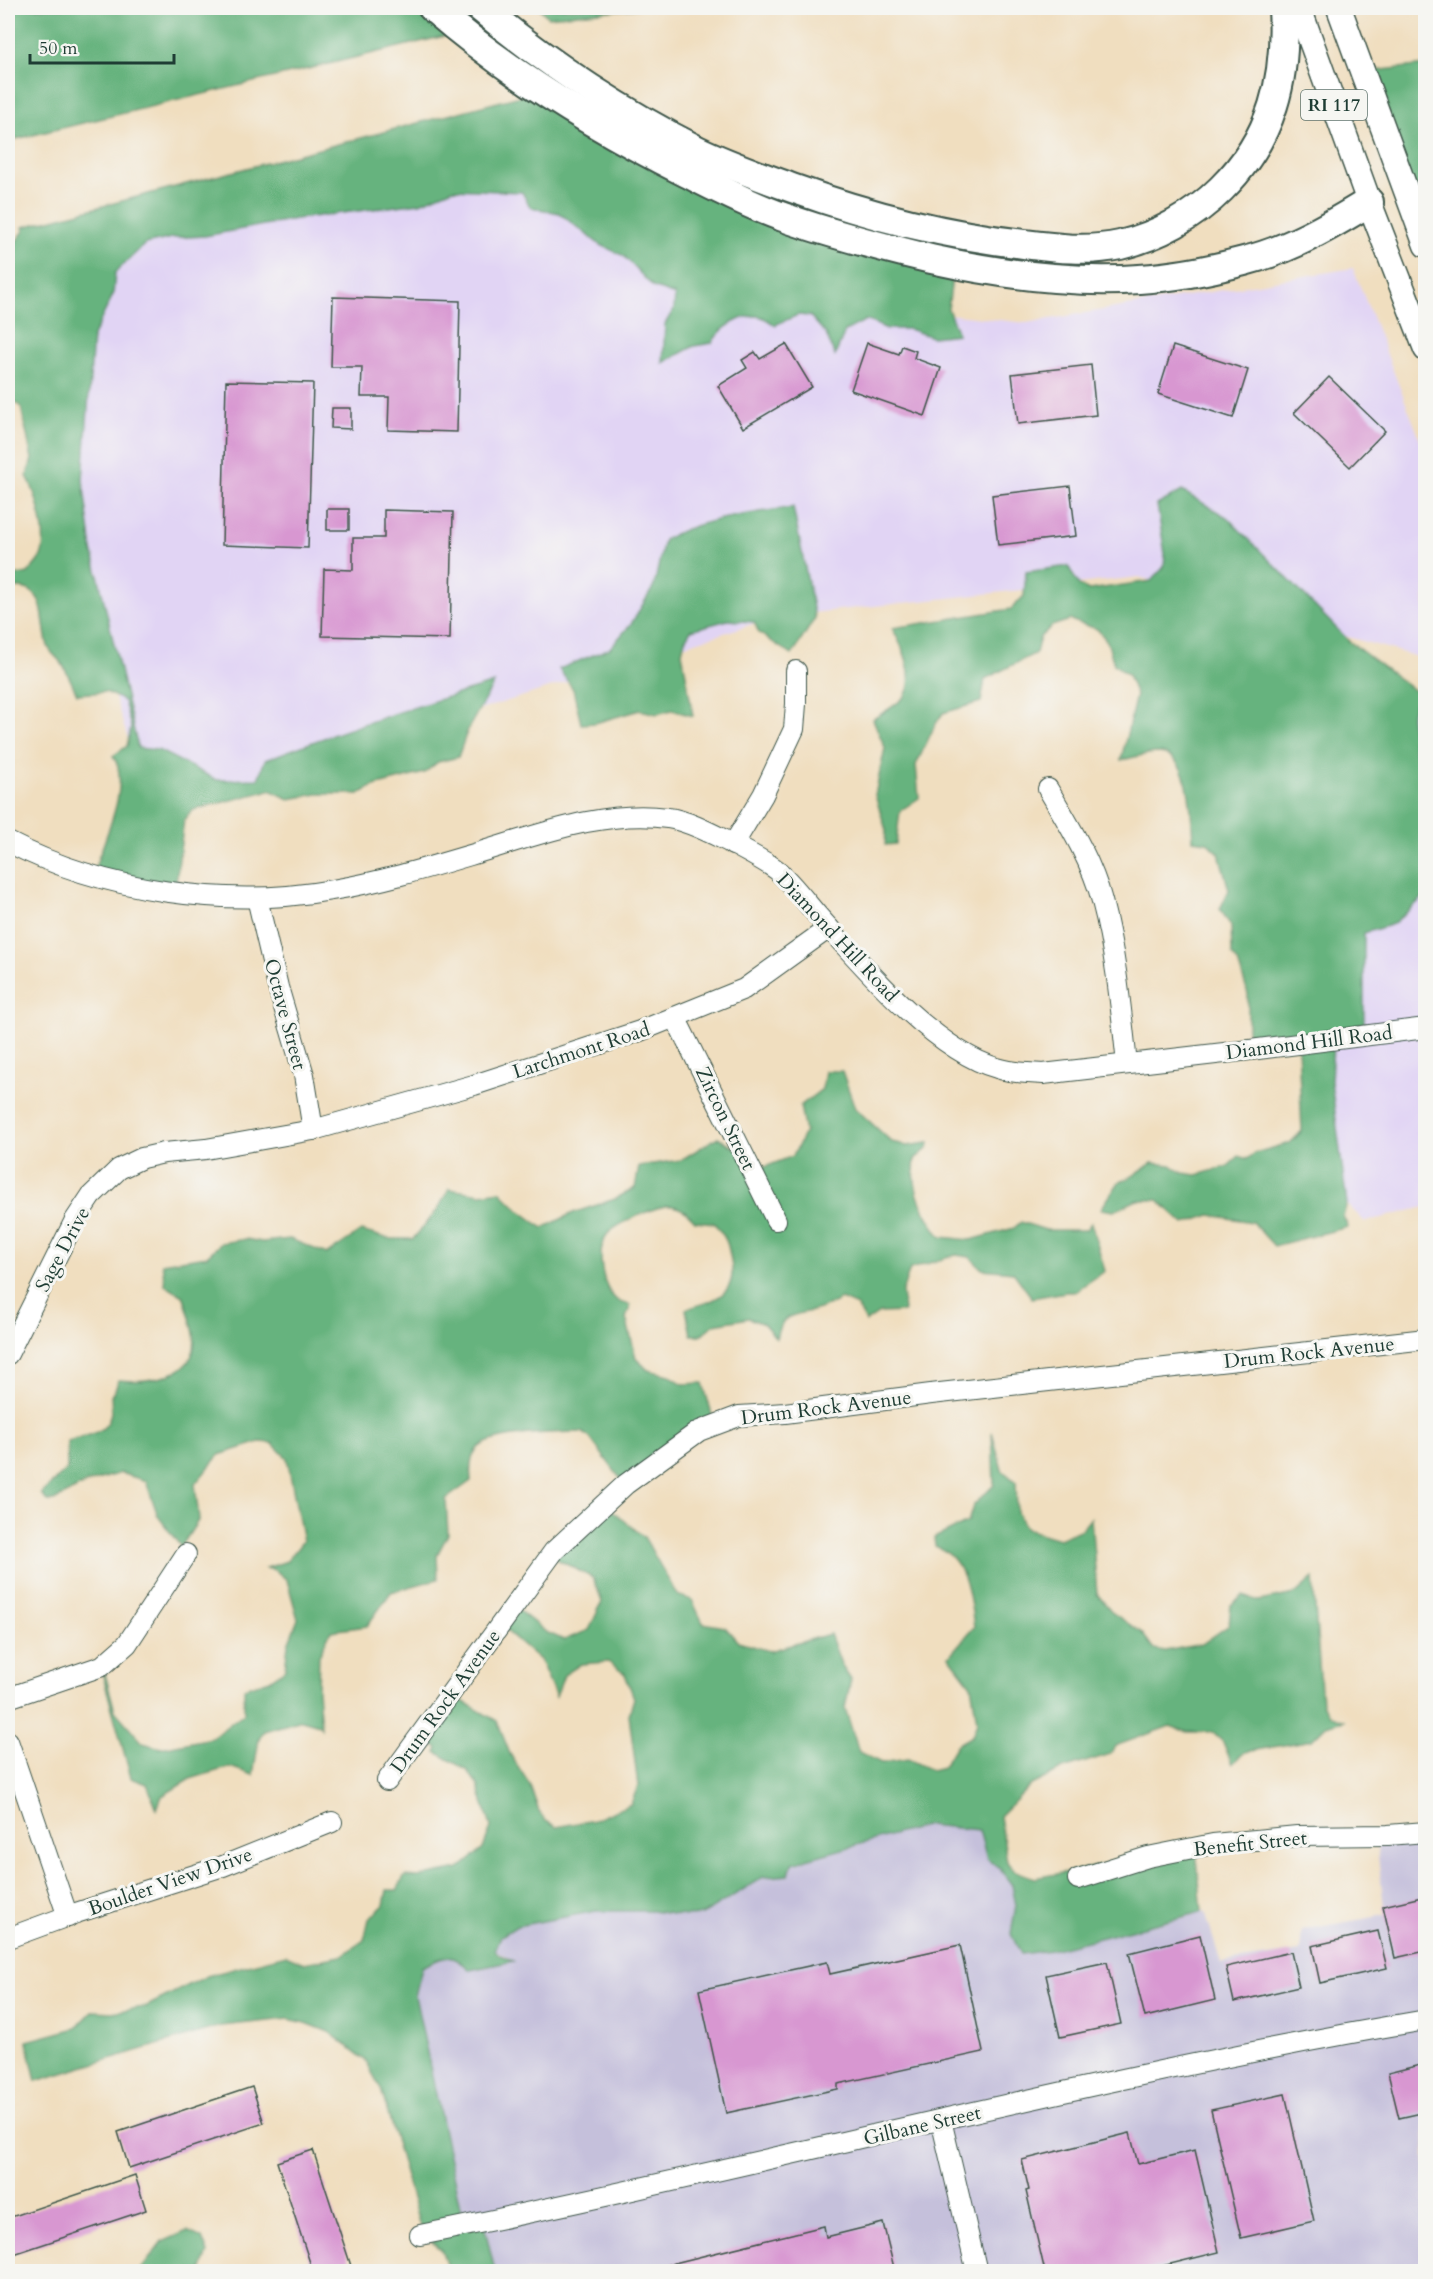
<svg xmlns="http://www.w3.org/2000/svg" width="1433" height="2279" font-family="Cardo,serif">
<rect width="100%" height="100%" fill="#f6f6f2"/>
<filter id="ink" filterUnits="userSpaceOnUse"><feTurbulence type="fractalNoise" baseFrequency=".0167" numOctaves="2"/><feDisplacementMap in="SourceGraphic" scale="12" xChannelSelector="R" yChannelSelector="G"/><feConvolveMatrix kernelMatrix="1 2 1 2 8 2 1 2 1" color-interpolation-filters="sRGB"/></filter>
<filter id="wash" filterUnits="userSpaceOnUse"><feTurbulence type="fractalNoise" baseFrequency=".008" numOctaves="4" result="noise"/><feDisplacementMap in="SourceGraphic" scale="24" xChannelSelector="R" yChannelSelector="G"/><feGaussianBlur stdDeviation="1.35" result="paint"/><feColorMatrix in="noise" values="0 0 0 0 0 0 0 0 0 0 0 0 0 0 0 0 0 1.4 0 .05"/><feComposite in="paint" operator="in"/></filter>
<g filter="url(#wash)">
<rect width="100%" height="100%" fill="#f0debf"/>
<g fill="#e1d4f4">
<polygon points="556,145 709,287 1026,323 1353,268 1425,452 1425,659 1139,577 775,617 151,813 65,537 91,225"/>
<polygon points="1425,693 1425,781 1414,749 1411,715 1419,694"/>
<polygon points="1425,896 1425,1207 1365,1222 1347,1204 1331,1081 1333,1043 1364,1035 1364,933 1393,924"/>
</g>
<polygon fill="#c5c0db" points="928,1825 979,1830 987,1859 1000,1869 1012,1885 1016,1905 1011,1934 1051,1950 1205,1912 1221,1963 1300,1951 1302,1930 1385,1915 1376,1839 1425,1832 1425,2271 495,2271 484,2225 464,2226 415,1996 422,1967 445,1957 512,1960 495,1950 501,1936 517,1926 596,1911 652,1911 685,1916 702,1915 763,1876 789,1875 792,1863"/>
<g fill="#66b37e" stroke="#427859" stroke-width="1.5">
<polygon points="8,8 435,8 461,32 8,141"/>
<polygon points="539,8 639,8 548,17"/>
<polygon points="1425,65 1425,196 1414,201 1365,72"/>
<path d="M 543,90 L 652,155 L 954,264 L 948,309 L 958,334 L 932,337 L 909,329 L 887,329 L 866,320 L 845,331 L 835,356 L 826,334 L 810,316 L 798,315 L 775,325 C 771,322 766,319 762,317 C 744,312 720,328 712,343 L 694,346 L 663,363 L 665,324 L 674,309 L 675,295 L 653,287 L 624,256 L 599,244 L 559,213 L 530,207 L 522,192 L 453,189 L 420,203 L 296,219 L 205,236 L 172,238 L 145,244 L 115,273 L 113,295 L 93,336 L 83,480 L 92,549 L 138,748 L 158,750 L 217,780 L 258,779 L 265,760 C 341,730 419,705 494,683 L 468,729 L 458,757 L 438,762 L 424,773 L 374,786 L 359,794 L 318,794 L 289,799 L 270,790 L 193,810 L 184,820 L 175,890 L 94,870 C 104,840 132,783 113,756 L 127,746 L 131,727 L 124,701 L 106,692 L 77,694 C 72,684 68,673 62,664 C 58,658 50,653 48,646 C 40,620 49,581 8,589 L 8,577 L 28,573 C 32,568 37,563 40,558 C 50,540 36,493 27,476 L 32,459 L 21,407 L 11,399 L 13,375 L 8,356 L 8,252 L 24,231 L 23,227 Z"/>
<path d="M 1182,491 L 1227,517 L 1351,643 L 1419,694 L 1411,715 L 1414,749 L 1425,781 L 1425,896 L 1393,924 L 1364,933 L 1364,1035 L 1333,1044 L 1331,1081 L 1347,1204 L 1343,1216 L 1348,1227 L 1274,1246 L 1252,1222 L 1210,1215 L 1184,1224 L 1158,1200 L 1137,1200 L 1114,1211 L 1101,1209 L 1119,1182 L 1131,1177 L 1152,1163 L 1171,1165 L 1183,1173 L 1197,1175 L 1228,1166 L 1239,1156 L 1247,1159 L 1255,1153 L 1290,1143 L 1302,1131 L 1298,1046 L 1248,1048 L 1248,994 L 1238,962 L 1232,955 L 1231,926 L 1220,909 L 1229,890 L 1219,853 L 1207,842 L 1193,840 C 1191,815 1192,754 1158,753 C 1146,753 1133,758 1121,760 L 1136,695 L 1128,675 L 1114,664 L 1107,641 L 1097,629 L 1070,620 L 1052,626 L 1040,637 L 1036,653 L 985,679 L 981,702 L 943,713 L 935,725 L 916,765 L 919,798 L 900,811 L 896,844 L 885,845 L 886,830 L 875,795 L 885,748 L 873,719 C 881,714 900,703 905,696 C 917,677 902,645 892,628 L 1011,609 L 1024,596 L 1026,572 L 1068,566 L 1079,585 L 1089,590 L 1151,581 L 1164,567 L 1165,554 L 1157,505 Z"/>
<path d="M 793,507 L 815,618 L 792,655 L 759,633 L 754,622 L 728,620 L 691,630 L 685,640 L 682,652 L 693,716 L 672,710 L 657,714 L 640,710 L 595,723 L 581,724 L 573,689 L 559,669 L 610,648 L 631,624 L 654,586 L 664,540 C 699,518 752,514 793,507 Z"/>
<path d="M 825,1071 L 842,1071 L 855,1108 L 892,1142 L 907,1146 L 929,1143 L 928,1148 L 915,1159 C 911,1190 923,1212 941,1237 L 971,1240 L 1014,1228 L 1021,1222 L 1046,1230 L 1086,1230 L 1091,1223 L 1105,1271 L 1074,1292 L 1066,1292 L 1032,1298 L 1013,1272 L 982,1269 L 970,1257 L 956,1255 L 910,1269 L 902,1292 L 904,1312 L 879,1313 L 866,1322 L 857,1306 L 841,1299 C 833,1303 826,1307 819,1309 C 796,1316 782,1311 776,1338 L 764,1324 L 749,1318 L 714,1324 L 701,1335 L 691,1335 L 686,1309 C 713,1301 738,1296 731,1261 C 728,1242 727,1239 714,1223 L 695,1221 C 688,1214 683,1207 672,1206 C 660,1204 613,1225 606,1236 C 596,1253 602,1289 618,1301 C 621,1303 627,1304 631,1305 L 626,1318 L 636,1358 L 648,1370 L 669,1375 L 683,1384 L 703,1383 L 714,1422 L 625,1485 L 590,1438 L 582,1432 C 559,1433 492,1432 477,1449 C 470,1457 470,1471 471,1481 L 446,1499 L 448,1534 L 437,1555 L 438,1579 L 391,1592 L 367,1626 L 331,1631 L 319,1655 L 318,1690 L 321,1728 L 319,1725 L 302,1720 L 264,1731 L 259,1739 L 253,1775 L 230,1767 L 190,1779 L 162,1796 L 157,1809 L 147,1784 L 131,1778 L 101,1669 L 104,1670 L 115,1711 L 143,1743 L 161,1748 L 212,1738 L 244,1713 L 244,1688 L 270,1680 L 285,1669 L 288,1644 L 298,1619 L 287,1580 L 275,1570 L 266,1568 L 287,1561 L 303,1541 L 287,1458 L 272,1443 L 260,1442 L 219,1455 L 195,1484 L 199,1519 L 181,1547 L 158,1516 L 146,1481 L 121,1473 L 84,1484 L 54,1501 L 47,1501 L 41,1494 L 67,1469 L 67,1441 C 96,1433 115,1433 111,1396 L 116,1388 L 118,1380 C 149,1383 201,1377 194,1334 C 192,1322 187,1309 184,1297 L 165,1285 L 162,1263 L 207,1256 L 221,1243 L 246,1239 L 262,1242 L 290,1239 L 327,1254 L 361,1231 L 390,1239 L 413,1239 L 438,1209 L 449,1189 L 481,1194 L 500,1191 L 519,1210 L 543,1228 L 573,1213 L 615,1199 L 635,1188 L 639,1166 L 681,1160 L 718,1137 L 765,1167 L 793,1156 L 805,1132 L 800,1106 L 822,1089 Z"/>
<path d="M 992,1432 L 1002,1470 L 1016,1482 L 1017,1512 L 1026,1529 L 1059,1539 L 1082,1529 L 1091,1518 L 1097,1594 L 1113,1613 L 1142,1633 L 1154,1649 L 1165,1651 L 1202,1644 L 1229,1625 L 1231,1605 L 1243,1596 L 1259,1601 L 1295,1594 L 1313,1578 L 1322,1704 L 1330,1715 L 1344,1721 L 1326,1726 L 1312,1740 L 1245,1752 L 1232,1764 L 1223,1742 L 1212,1732 L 1187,1732 L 1170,1726 L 1115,1746 L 1111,1754 L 1063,1769 L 1031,1785 L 1000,1816 L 1007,1862 L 1013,1870 L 1034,1878 L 1196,1849 L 1202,1912 L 1051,1950 L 1021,1954 L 1011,1934 L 1016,1905 L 1012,1885 L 1000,1869 L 987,1859 L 979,1830 L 928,1825 L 792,1863 L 789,1875 L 763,1877 L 702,1915 L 686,1916 L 652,1911 L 596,1911 L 517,1926 L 501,1936 L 495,1950 L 498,1954 L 513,1961 L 470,1970 C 450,1950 444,1957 422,1967 L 415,1996 L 464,2226 L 484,2224 L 495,2271 L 448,2271 L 442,2251 L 424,2235 L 419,2223 L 381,2089 L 365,2060 L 329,2032 L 306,2023 L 288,2019 L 221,2026 L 36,2081 L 27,2041 L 76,2028 L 93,2011 L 112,2012 L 145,2007 L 207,1976 L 286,1955 L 304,1963 L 341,1956 L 364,1940 L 369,1919 L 384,1905 L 387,1890 L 397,1890 L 405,1876 L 418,1877 L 459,1869 L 483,1849 L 491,1827 L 478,1785 L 467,1770 L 436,1752 L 438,1748 L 419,1734 L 452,1695 L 497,1721 L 510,1754 L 530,1785 L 539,1812 L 546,1821 L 556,1827 L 594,1820 L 631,1804 L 638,1786 L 629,1715 L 634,1698 L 625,1674 L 608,1662 L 581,1664 L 564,1675 L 556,1697 L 540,1660 L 501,1626 L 514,1607 L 546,1632 L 564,1640 L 589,1630 L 602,1602 L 593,1578 L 551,1556 L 607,1506 L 644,1537 L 677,1595 L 692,1600 L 703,1623 L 725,1627 L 738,1642 L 770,1651 L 830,1634 L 841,1664 L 851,1679 L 845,1708 L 859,1752 L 881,1763 L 908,1759 L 931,1770 L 943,1767 L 956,1745 L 972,1736 L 977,1722 L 971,1685 L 949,1656 L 974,1627 C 970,1597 967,1558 935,1546 L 934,1538 L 968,1522 L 973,1506 L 994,1485 Z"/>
<polygon points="187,2231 202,2238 208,2253 201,2271 140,2271 162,2242"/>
</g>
<g id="blocks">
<g fill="#d897d1">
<polygon points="333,297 460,301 457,432 388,430 389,397 361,397 362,367 331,367"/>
<polygon points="867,343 899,354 902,346 916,351 914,358 941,368 925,416 851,390"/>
<polygon points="786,344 812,387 743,428 718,386 747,368 742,360 755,352 760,359"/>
<polygon points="1173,346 1248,370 1233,418 1158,394"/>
<polygon points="1091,365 1096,415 1018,424 1012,374"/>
<polygon points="1329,377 1385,431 1350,467 1294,413"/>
<polygon points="226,381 313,383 308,548 222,545"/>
<polygon points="332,408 351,408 351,429 331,428"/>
<polygon points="1070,486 1076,536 998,545 992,495"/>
<rect x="327" y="509" width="22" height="21"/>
<polygon points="384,510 453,512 450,639 322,636 324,569 353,570 353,538 384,538"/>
<polygon points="1426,1896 1426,1951 1395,1958 1383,1906"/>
<polygon points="1378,1931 1387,1968 1320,1983 1312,1946"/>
<polygon points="1200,1935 1215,2000 1145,2017 1129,1953"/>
<polygon points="960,1945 983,2052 838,2084 838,2089 726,2113 699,1990 827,1962 830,1974"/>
<polygon points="1291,1952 1299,1987 1234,2002 1226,1967"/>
<polygon points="1107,1962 1121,2024 1060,2037 1046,1975"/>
<polygon points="1424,2064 1426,2112 1399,2118 1388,2073"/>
<polygon points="252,2087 264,2123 129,2168 118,2132"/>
<polygon points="1285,2094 1314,2221 1241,2238 1211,2110"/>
<polygon points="1130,2133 1138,2164 1195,2150 1219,2252 1138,2272 1045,2272 1026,2191 1029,2190 1022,2160"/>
<polygon points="313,2150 353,2272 313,2272 277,2162"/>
<polygon points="135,2175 146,2210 8,2256 8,2218"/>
<polygon points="883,2223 895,2272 638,2272 824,2226 826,2237"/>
</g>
</g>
</g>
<g filter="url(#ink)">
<use href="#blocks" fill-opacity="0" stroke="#3e5549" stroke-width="1.5"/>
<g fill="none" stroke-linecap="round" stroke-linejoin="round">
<g stroke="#3e5549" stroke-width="22">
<g id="minor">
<path d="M 1048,789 C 1068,823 1092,862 1102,901 C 1116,954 1121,1009 1127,1064"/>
<path d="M 8,842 C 103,891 227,909 332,890 C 381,882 430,867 477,853 C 538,835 604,809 668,818 C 686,820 711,833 727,841 C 743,850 762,859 777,870 C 792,883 806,902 819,917 C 863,966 934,1050 997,1068 C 1012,1073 1027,1073 1043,1074 L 1250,1050 L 1426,1028"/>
<polyline points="733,845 763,795 794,729 796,704 796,671"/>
<polyline points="257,898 278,987 304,1075 313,1130"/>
<polyline points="675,1017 776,1220"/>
<polyline points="8,1354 75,1220 91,1196 119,1169 142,1158 164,1153 206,1149 313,1130 474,1085 640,1031 744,989 829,928"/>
<polyline points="8,1698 102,1666 127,1644 186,1554"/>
<polyline points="8,1741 68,1917"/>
<polyline points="387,1781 554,1551 626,1484 699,1431 739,1416 785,1413 931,1394 1426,1339"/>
<polyline points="1078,1879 1148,1857 1213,1844 1297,1836 1388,1835 1426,1832"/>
<polyline points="8,1938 76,1913 223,1866 332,1822"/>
<polyline points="941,2120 977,2272"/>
<path d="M 420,2235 C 756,2168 1088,2077 1426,2020"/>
</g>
</g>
<g stroke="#3e5549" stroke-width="27">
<g id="major">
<polyline points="1299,8 1369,202 1426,349"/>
<polyline points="1339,8 1426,245"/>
</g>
</g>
<g stroke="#3e5549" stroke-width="32">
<g id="highway">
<path d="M 433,8 C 509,74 595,127 685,172 C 717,188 749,205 783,217 C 831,234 881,247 931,259 C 999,274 1069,284 1139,279 C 1174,277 1210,270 1244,261 C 1289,250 1330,226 1369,202"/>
<path d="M 481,8 C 547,63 620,111 697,150 C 728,165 760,176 792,188 C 867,215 944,235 1024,244 C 1055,248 1089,252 1120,245 C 1158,236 1194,216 1221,189 C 1273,138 1287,78 1283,8"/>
</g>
</g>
<use href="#minor" stroke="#fff" stroke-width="20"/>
<use href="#major" stroke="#fff" stroke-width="24"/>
<use href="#highway" stroke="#fff" stroke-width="28"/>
</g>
</g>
<g text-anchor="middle" stroke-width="6" stroke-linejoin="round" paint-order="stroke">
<rect fill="#f6f6f2" stroke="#60746d" stroke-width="1.5" x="1301" y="90" width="66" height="30" rx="4.5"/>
<g font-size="18" font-weight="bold" fill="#1f3d34">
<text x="1334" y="111">RI 117</text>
</g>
<g font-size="20" fill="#1f3d34" stroke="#f6f6f2">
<text transform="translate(838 937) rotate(47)" y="7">Diamond Hill Road</text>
<text transform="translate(286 1014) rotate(75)" y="7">Octave Street</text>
<text transform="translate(1309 1042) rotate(-7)" y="7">Diamond Hill Road</text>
<text transform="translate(581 1050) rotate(-18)" y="7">Larchmont Road</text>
<text transform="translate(726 1118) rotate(64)" y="7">Zircon Street</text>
<text transform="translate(62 1249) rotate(-62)" y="7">Sage Drive</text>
<text transform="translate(1309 1352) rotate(-6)" y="7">Drum Rock Avenue</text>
<text transform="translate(826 1407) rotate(-7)" y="7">Drum Rock Avenue</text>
<text transform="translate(445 1701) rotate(-54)" y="7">Drum Rock Avenue</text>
<text transform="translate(1250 1843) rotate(-6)" y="7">Benefit Street</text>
<text transform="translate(170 1881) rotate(-19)" y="7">Boulder View Drive</text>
<text transform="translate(922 2125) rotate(-13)" y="7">Gilbane Street</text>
</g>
</g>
<rect width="1433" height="2279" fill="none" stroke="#f6f6f2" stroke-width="30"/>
<path d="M30 54v9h144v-9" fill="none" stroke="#1f3d34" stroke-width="3"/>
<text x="39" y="54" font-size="18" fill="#1f3d34" stroke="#f6f6f2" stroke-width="4.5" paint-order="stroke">50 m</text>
</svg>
